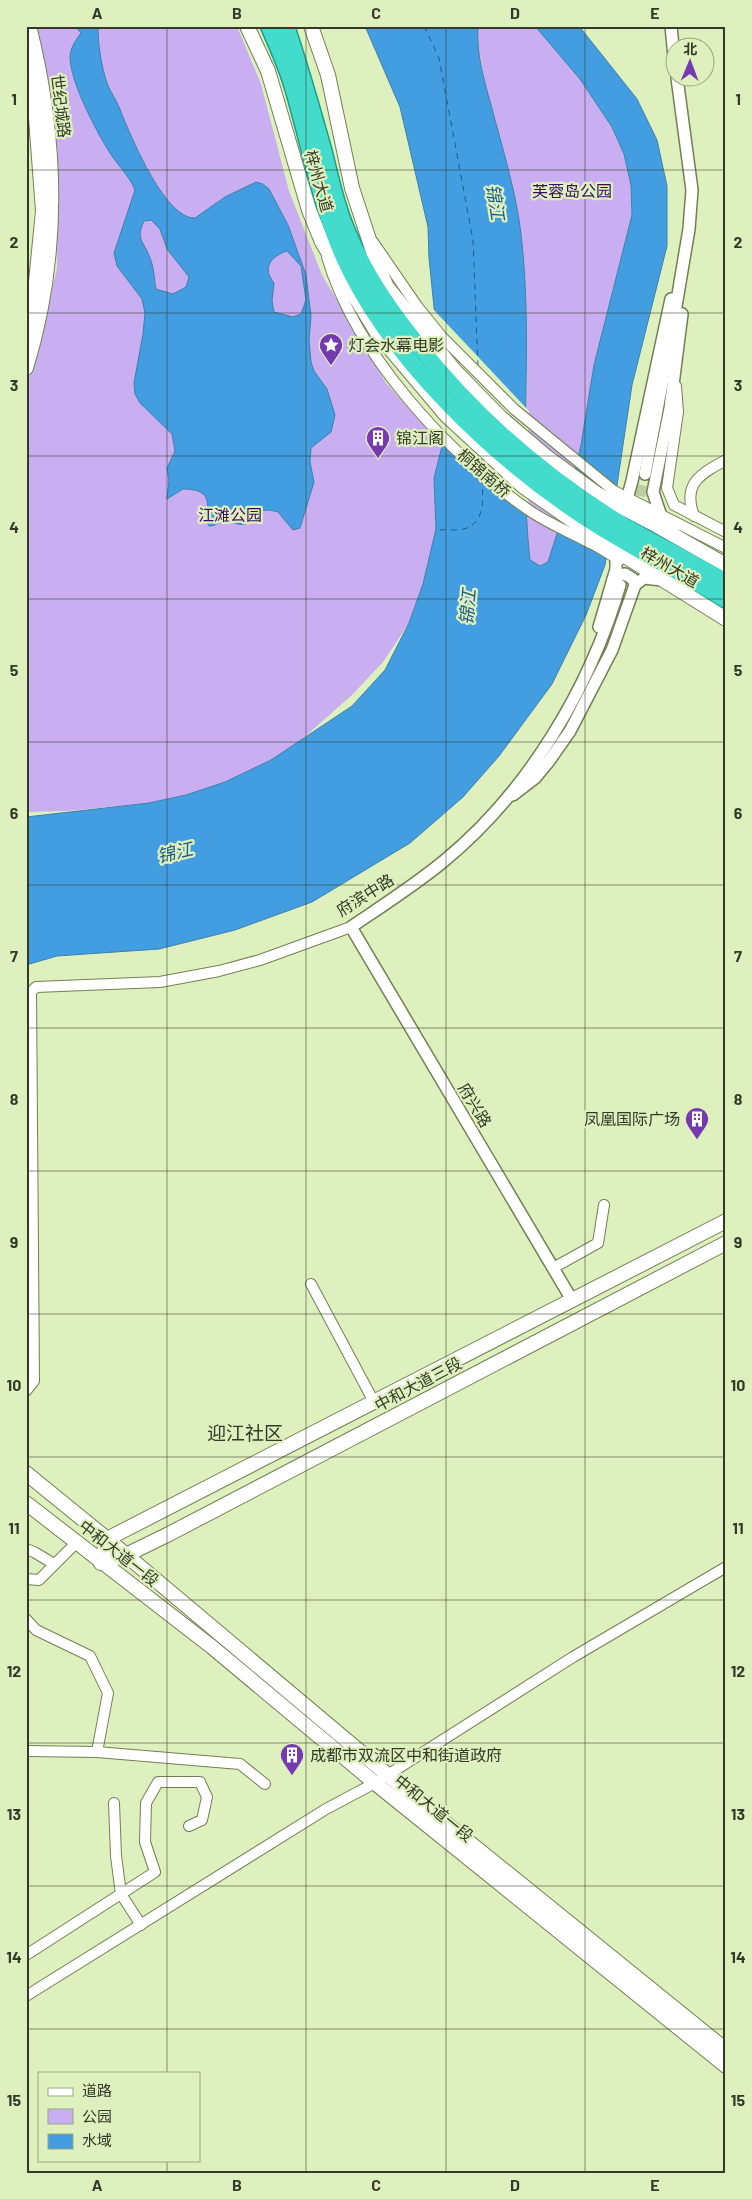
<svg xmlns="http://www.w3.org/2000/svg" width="752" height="2199" font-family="Barlow,'Noto Sans SC',sans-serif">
<rect width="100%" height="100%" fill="#dff0bf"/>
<g fill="#caaef2">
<polygon points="34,26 237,26 261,84 289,191 322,275 386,383 442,446 434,478 436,529 434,545 423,584 409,623 383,662 353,694 300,741 271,760 225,782 186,795 149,803 67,811 26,812 26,385 35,362 57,268 58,153 44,57"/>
<polygon points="478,26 535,26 539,30 580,79 612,127 624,154 631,185 632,215 594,365 581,446 569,496 548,562 540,566 530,561 524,487 527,373 526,292 521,232 484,79 477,36"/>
</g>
<g fill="#429ee1" stroke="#3e80a9" fill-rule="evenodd">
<path d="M 75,26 L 98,26 C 98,45 101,65 107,83 C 110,92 116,99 119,107 C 129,132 164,219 195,218 L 225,197 L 256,182 L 263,184 L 269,189 L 288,225 L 306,275 L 311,316 L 309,340 L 311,362 L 314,371 L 327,389 L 335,415 L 331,432 L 311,448 L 310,462 L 314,482 L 300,528 L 293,530 L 278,512 C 257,506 261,515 247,523 C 240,527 235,522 228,521 C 220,520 217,526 209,526 L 207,522 C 209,501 210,489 183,489 L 167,499 L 169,480 L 167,468 L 175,451 L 172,434 L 140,403 L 135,394 L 134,383 L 143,334 L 145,313 L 142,299 L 117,266 L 114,253 L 135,190 C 130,177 120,168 112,156 C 98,135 70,82 70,57 C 70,48 76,40 81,33 ZM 151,220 L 160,229 L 167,249 L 189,277 L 186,287 L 173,294 L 156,289 C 154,279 154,267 150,258 C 144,241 135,240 144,221 ZM 287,251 L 301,266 L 306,300 L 301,314 L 293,317 L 274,312 L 272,301 L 274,283 C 261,267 272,256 287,251 Z"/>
<path d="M 365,26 L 478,26 C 476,52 484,80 491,105 C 502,147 516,191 521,234 C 534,343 518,452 530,560 L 540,566 L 548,562 L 569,496 L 581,445 L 594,365 L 632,215 L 631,185 L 624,154 L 612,127 L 580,79 L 535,26 L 579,26 L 637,99 L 657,140 L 667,186 L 667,246 L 632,385 L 605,565 L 586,615 L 552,684 L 499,756 L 463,797 L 410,843 L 312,902 L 235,930 L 159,949 L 57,956 L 26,965 L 26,817 L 149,803 L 186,795 L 225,782 L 271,760 L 352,706 L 385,670 L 409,623 L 423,584 L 436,529 L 434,478 L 442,446 L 440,366 L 429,258 L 428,227 L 400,107 Z"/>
</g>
<polygon fill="#dff0bf" points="433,309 529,411 527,487 530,515 439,435 438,366"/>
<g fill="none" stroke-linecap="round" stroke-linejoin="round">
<g stroke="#1c5d89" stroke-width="1" stroke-dasharray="6 5" stroke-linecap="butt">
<polyline points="424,26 439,58 473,240 478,366"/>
<polyline points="481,455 482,466"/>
<path d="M 440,530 C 447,529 457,531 464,529 C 486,523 483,497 482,480"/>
</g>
<polyline stroke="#bdcca1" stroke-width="11" stroke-dasharray="11 5.5" stroke-linecap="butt" points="636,512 645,474"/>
<g stroke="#718053" stroke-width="12">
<g id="minor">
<polyline points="373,242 417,306 442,337 514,409 614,491 726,548"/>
<path d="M 327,257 C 356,355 447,453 530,511 C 549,524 570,532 590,543 C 601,548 610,555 620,560"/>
<polyline points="676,386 678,412 667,488 674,505 726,532"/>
<path d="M 694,516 C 682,484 700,474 726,460"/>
<polyline points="553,1268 598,1243 604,1205"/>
<polyline points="311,1284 374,1402"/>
<polyline points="26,1391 34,1381 31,992 36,987 160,982 219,971 260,960 351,927"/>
<polyline points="26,1549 34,1552 54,1564"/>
<polyline points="26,1579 39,1580 76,1543"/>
<polyline points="26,1619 36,1630 90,1656 108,1693 97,1752"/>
<polyline points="26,1751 97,1752 240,1764 265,1784"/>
<polyline points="114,1803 116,1856 121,1894 141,1925"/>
<polyline points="26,1955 155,1872 145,1842 146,1803 158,1782 200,1782 207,1797 202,1820 189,1826"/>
<polyline points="26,1996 326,1809 375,1783 573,1657 726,1567"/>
</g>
</g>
<g stroke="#718053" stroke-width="14">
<g id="tertiary">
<polyline points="671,26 674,57"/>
<polyline points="645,474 671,336 689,229 692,190 677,78"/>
<polyline points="624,510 632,481 671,299"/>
<polyline points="675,534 661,516 653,492 670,408 682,314"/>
<polyline points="613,579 616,575 625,574 633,579 635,585"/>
<polyline points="599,627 616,569 616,559 612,548"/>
<polyline points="513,795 535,778 549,761 570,731 612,650 635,585 644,578 662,580"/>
<path d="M 572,1300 L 351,927 C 382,906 415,885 444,861 C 528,792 590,688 620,585"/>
</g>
</g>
<g stroke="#718053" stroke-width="16">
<g id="secondary">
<polyline points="247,26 268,71 309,210 322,242 377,333 446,415 524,487 612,548 726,619"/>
<polyline points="311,26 328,75 352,188 378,267 387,287 455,371 500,417 548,458 597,494 652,523 726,565"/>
<polyline points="26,63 36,118 43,211 36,282 26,327"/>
<path d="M 26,368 C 61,254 58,141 29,26"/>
<polyline points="26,1473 107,1539 427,1808 726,2050"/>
<polyline points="26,1503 212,1647 375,1783 726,2066"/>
<polyline points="101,1563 107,1539 726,1221"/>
<polyline points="101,1563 126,1555 169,1534 726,1243"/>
</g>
</g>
<g stroke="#1e9d8a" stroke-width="19">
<g id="trunk">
<path d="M 269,26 C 277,45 286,64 292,84 C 309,140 319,199 342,253 C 387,356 491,455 583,516 C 629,546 679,571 726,600"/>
<path d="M 286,26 C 300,68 312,110 324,153 C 331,181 337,210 349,236 C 366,276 390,310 417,344 C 473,415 537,471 613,519 C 650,542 689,560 726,582"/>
</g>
</g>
<use href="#minor" stroke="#fff" stroke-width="10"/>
<use href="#tertiary" stroke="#fff" stroke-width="11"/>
<use href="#secondary" stroke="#fff" stroke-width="14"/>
<use href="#trunk" stroke="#42dbcc" stroke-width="16"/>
</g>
<path fill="none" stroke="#343a27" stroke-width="1" stroke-opacity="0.55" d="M 167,26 L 167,2073M 306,26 L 306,2173M 446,26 L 446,2173M 585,26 L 585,2173M 26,170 L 726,170M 26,313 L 726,313M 26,456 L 726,456M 26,599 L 726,599M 26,742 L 726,742M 26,885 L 726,885M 26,1028 L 726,1028M 26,1171 L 726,1171M 26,1314 L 726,1314M 26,1457 L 726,1457M 26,1600 L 726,1600M 26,1743 L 726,1743M 26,1886 L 726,1886M 26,2029 L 726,2029M 167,2160 L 167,2173"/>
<defs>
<g id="sight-pin" transform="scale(1.25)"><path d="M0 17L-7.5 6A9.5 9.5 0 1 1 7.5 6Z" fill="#753ab0" stroke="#dff0bf"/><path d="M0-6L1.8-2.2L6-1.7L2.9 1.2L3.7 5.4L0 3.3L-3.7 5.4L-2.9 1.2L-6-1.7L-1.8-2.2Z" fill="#fff"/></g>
<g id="building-pin" transform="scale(1.25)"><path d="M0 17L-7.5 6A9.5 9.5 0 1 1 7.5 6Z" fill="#753ab0" stroke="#dff0bf"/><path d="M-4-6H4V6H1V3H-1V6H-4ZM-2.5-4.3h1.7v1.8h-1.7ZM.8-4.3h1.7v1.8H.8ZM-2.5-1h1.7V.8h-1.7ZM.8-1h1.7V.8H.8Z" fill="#fff"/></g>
</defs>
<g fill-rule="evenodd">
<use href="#sight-pin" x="331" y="345"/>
<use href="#building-pin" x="378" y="438"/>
<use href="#building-pin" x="697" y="1119"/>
<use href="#building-pin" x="292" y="1755"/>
</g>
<g text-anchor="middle" stroke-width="4.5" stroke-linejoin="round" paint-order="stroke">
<g font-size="16" fill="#343a27" stroke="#dff0bf">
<text transform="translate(61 106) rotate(83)" y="6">世纪城路</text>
<text transform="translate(319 181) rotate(74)" y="6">梓州大道</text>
<text transform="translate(484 473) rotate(41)" y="6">桐锦南桥</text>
<text transform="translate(670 567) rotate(30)" y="6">梓州大道</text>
<text transform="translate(365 895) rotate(-32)" y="6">府滨中路</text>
<text transform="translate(475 1105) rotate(59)" y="6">府兴路</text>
<text transform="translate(418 1384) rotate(-28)" y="6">中和大道三段</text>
<text transform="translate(119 1553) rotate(38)" y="6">中和大道一段</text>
<text transform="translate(434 1808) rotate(39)" y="6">中和大道一段</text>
</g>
<g font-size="16" fill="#390e5d" stroke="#dff0bf">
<text x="572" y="197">芙蓉岛公园</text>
<text x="230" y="521">江滩公园</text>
</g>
<g font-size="16" fill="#343a27" stroke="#dff0bf" text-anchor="start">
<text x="348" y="351">灯会水幕电影</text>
<text x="396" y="444">锦江阁</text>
<text x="680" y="1125" text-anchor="end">凤凰国际广场</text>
<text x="310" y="1761">成都市双流区中和街道政府</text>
</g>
<g font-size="18" font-style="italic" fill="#1c5d89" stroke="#dff0bf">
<text transform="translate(495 202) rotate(81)" y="6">锦江</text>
<text transform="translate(468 607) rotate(-85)" y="6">锦江</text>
<text transform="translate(175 853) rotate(-13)" y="6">锦江</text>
</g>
<g font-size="19" fill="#343a27" stroke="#dff0bf">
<text x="245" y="1440">迎江社区</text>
</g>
</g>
<rect width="752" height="2199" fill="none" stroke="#dff0bf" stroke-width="55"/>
<rect x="38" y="2072" width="162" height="90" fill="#dff0bf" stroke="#9ba782"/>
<rect x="48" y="2088" width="25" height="8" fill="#ffffff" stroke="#9ba782"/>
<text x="82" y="2096" font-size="15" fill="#343a27">道路</text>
<rect x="48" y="2109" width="25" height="15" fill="#caaef2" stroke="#9ba782"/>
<text x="82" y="2122" font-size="15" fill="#343a27">公园</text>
<rect x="48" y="2134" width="25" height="15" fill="#429ee1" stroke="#9ba782"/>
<text x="82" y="2146" font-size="15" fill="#343a27">水域</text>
<g transform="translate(690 62) rotate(1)"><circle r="24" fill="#dff0bf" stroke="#9ba782"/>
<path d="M0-4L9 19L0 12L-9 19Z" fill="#753ab0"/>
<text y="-8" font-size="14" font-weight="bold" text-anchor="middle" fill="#343a27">北</text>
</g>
<rect x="28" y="28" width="696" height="2144" fill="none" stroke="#343a27" stroke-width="2"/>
<g font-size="16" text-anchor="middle" font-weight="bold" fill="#343a27">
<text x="97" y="19">A</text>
<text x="237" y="19">B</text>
<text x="376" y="19">C</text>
<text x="515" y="19">D</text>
<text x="655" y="19">E</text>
<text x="14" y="105">1</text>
<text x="738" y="105">1</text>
<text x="14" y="248">2</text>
<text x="738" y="248">2</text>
<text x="14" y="391">3</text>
<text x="738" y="391">3</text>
<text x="14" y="533">4</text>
<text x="738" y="533">4</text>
<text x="14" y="676">5</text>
<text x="738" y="676">5</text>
<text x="14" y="819">6</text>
<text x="738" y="819">6</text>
<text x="14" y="962">7</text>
<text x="738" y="962">7</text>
<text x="14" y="1105">8</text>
<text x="738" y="1105">8</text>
<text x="14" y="1248">9</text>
<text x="738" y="1248">9</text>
<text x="14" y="1391">10</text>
<text x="738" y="1391">10</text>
<text x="14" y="1534">11</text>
<text x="738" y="1534">11</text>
<text x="14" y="1677">12</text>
<text x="738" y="1677">12</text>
<text x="14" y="1820">13</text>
<text x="738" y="1820">13</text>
<text x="14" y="1963">14</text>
<text x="738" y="1963">14</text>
<text x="14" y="2106">15</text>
<text x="738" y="2106">15</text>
<text x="97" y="2191">A</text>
<text x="237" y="2191">B</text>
<text x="376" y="2191">C</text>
<text x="515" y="2191">D</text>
<text x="655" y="2191">E</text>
</g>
</svg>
